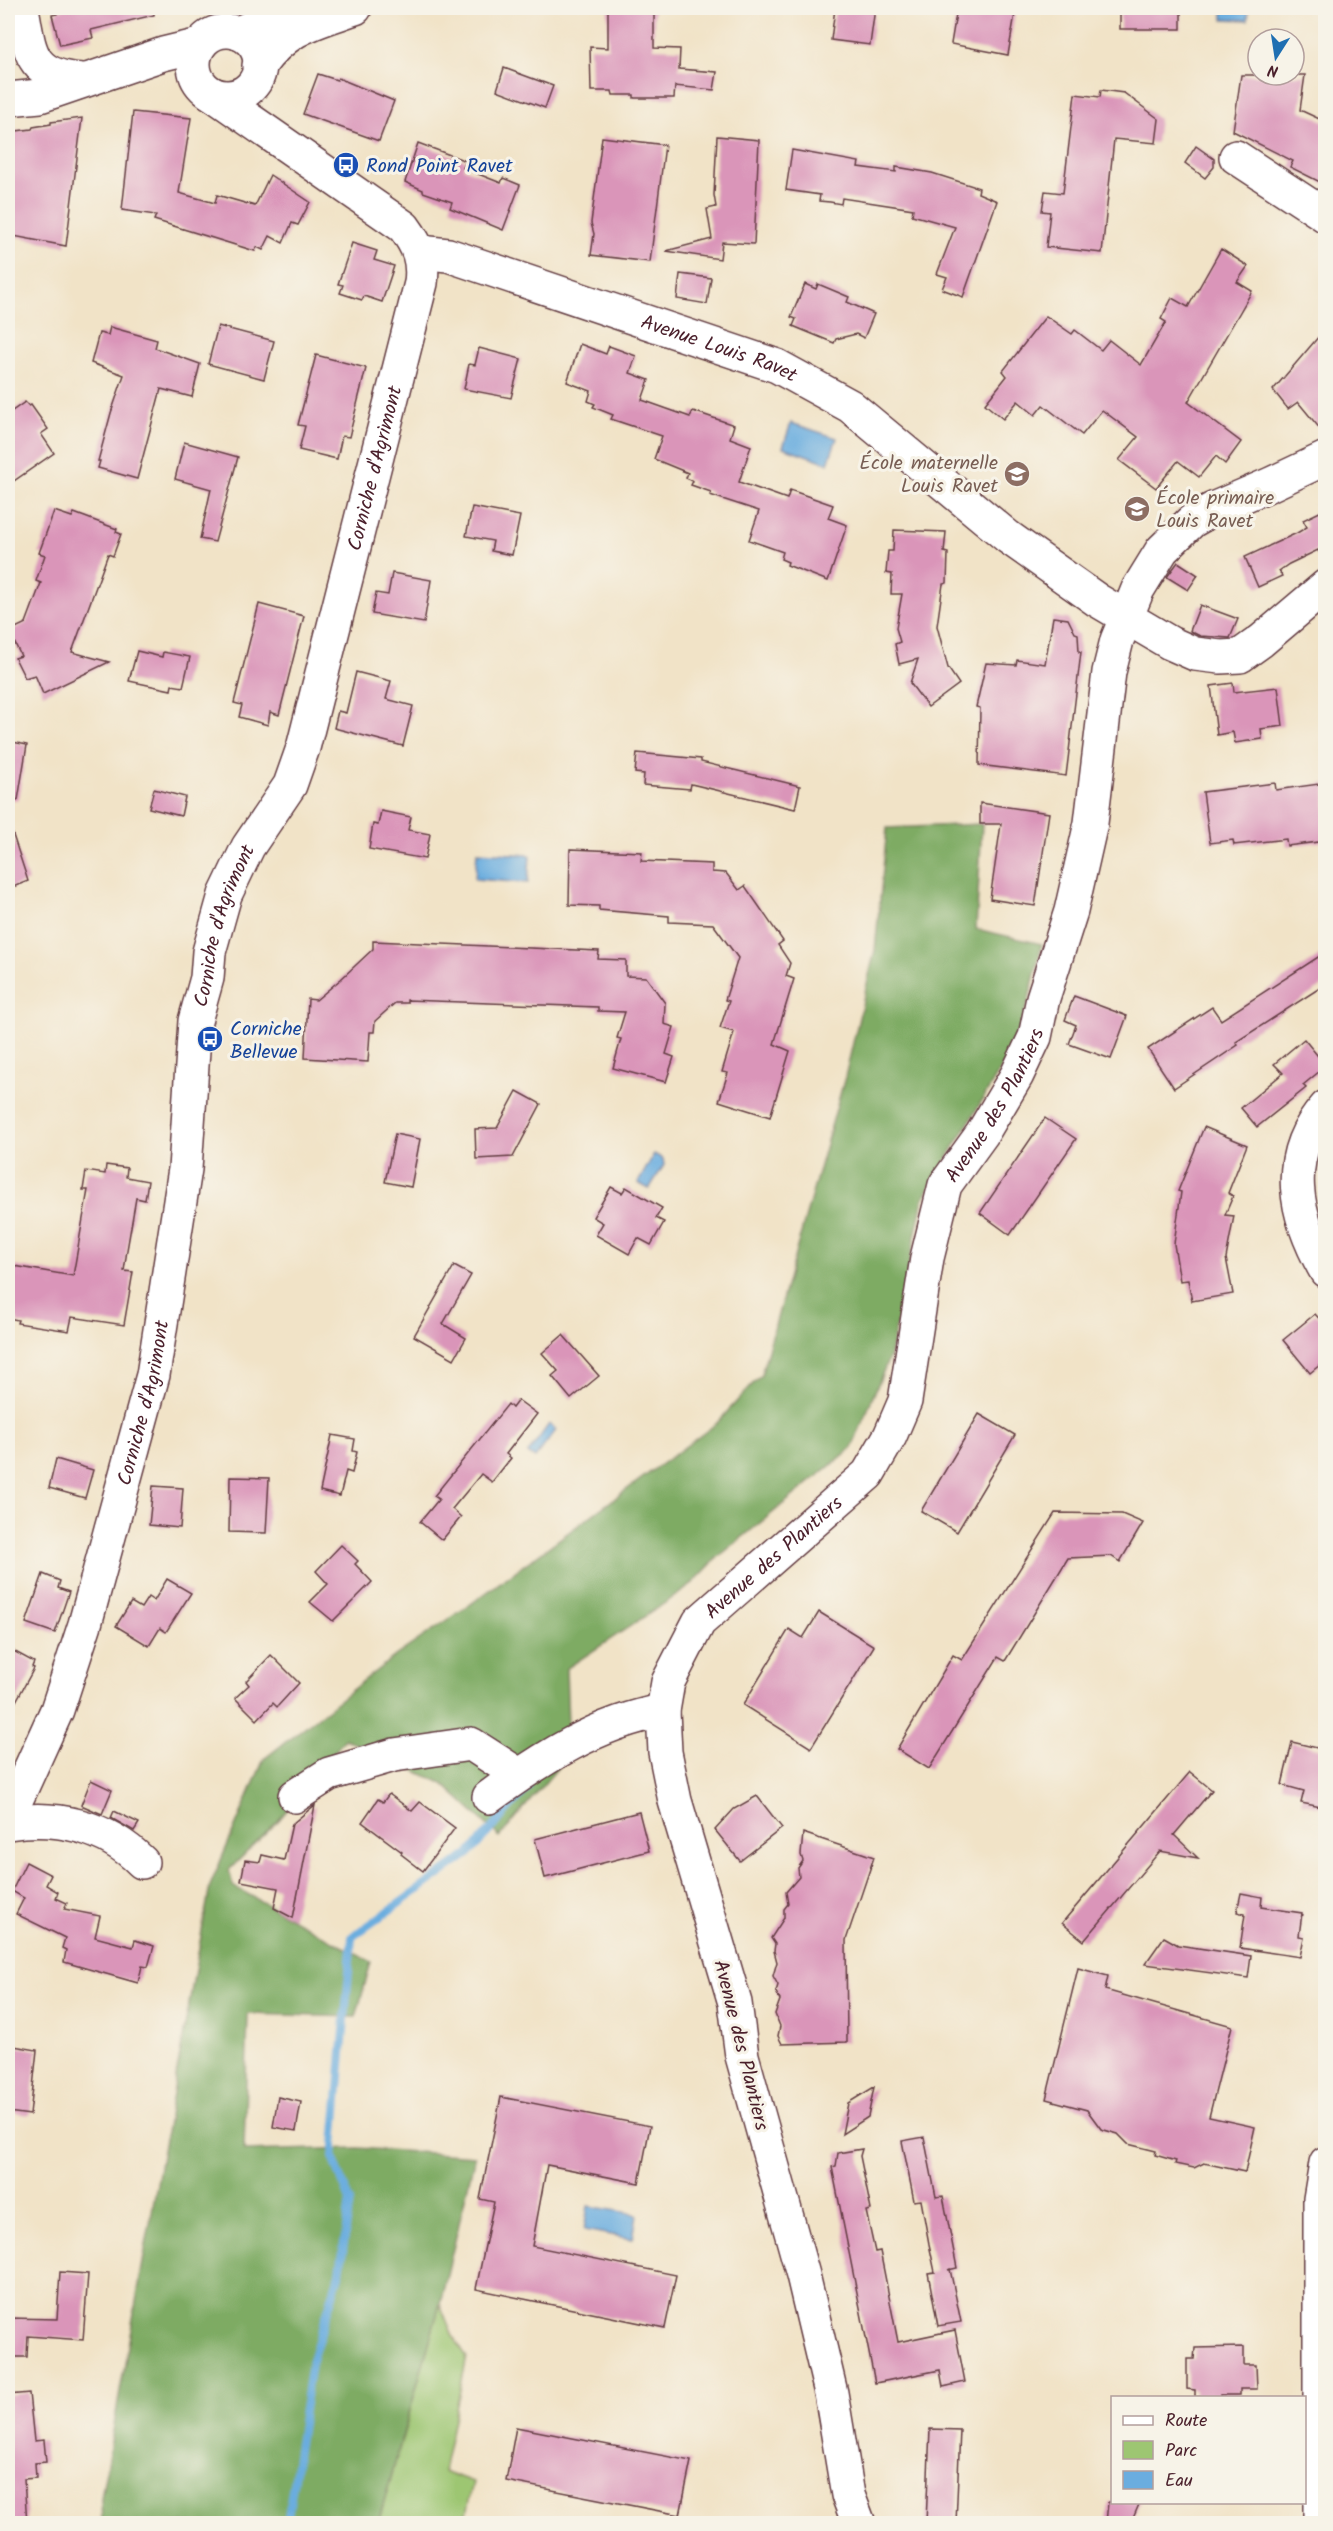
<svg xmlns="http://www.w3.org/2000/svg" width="1333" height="2531" font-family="Kalam,sans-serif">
<rect width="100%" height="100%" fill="#f7f3e8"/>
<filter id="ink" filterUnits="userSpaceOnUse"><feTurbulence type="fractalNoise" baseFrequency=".0167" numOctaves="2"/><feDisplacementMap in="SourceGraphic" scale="12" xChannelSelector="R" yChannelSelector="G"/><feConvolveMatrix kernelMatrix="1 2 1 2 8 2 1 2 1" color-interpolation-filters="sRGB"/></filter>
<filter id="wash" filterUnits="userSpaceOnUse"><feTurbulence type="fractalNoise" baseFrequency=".008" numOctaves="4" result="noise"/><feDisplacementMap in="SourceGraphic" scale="24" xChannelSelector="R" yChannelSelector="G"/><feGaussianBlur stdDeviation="1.35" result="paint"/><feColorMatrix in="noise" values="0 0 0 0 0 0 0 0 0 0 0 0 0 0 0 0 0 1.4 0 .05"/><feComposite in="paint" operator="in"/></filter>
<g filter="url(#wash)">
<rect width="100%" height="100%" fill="#f1e3c7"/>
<polygon fill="#9dc672" stroke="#74724e" stroke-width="1.5" points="440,2304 453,2336 467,2357 443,2471 473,2482 464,2523 378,2524"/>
<polygon fill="#7eab64" stroke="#646548" stroke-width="1.5" points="982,824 976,929 1042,944 1028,1003 1011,1052 923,1199 890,1355 852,1448 717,1558 689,1587 566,1669 569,1754 500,1837 442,1783 345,1739 278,1821 229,1870 233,1886 371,1962 356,2017 248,2014 244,2151 358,2148 475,2156 440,2304 378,2523 102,2524 101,2498 210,1886 264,1759 395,1656 468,1606 716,1424 761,1375 845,1077 875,950 887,828"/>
<g fill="#6baddf" stroke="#5a6685" stroke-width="1.5">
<polygon points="1223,8 1249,8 1248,20 1223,19"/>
<polygon points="791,423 837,438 828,463 783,447"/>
<polygon points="477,852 530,855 528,883 475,879"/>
<polygon points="654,1154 663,1159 664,1165 649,1189 638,1183"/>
<polygon points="549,1424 556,1430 535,1458 528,1453"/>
<polygon points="588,2206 637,2214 633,2239 584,2230"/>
</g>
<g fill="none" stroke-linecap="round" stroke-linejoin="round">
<polyline stroke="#6baddf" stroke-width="8" points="287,2524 311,2363 340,2272 350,2201 333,2157 352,1937 470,1853 528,1787"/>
</g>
<g id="blocks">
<g fill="#da95b9">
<polygon points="70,8 154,8 154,15 91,30 93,38 60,45 52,15 57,14 57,10"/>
<polygon points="608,8 654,8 654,48 680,49 679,69 717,72 714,90 675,86 674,98 634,98 634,95 613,95 612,91 591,91 590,47 608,48"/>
<polygon points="835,8 875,8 870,45 831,40"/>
<polygon points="957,8 1016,8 1008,55 951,44"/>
<rect x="1120" y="8" width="61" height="21"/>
<polygon points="504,68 553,86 545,108 497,90"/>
<polygon points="318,74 337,80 338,78 394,101 379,141 303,114"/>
<polygon points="1241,75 1305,75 1300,110 1326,122 1326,185 1290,167 1293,161 1233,131"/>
<polygon points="1101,90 1124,93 1159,119 1156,143 1114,139 1102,253 1046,247 1050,212 1042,211 1045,191 1063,193 1075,94 1100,97"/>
<polygon points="133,112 191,118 179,193 215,203 217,195 255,206 270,175 310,202 298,225 292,223 283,243 270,236 263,250 257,247 255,251 154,220 156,215 122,210"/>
<polygon points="82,118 66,246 8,235 8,132 32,129 33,127 51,124 51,122"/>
<polygon points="717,136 759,140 754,244 722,242 720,259 666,251 712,239 707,209 716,207 714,195"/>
<polygon points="602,137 665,145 650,262 591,255 594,234 591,223"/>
<polygon points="418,143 466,161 463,168 501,183 503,178 520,185 503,230 450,208 452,202 423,192 423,190 405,182"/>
<polygon points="1196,146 1214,159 1214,167 1205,178 1185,163"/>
<polygon points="792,150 859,162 858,167 896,172 896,167 932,173 979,188 978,193 997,201 963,297 942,289 947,277 937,274 955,227 912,215 913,209 842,198 841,204 830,202 819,201 820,195 786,190"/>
<polygon points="352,243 377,251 374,260 394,266 382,302 364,296 362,300 340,293 343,285 338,284"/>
<polygon points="1221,249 1248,266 1237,282 1252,291 1188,402 1241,442 1225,464 1216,456 1199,477 1178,461 1156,488 1119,460 1138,437 1102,410 1082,435 1043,405 1035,415 1018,401 1003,419 985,404 1007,376 1003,371 1046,316 1072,334 1075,330 1101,350 1109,340 1141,365 1166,322 1161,319 1172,298 1188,307"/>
<polygon points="680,274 711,278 707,304 677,299"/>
<polygon points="805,284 816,289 818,284 849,297 847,302 874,314 864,338 856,334 836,339 834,343 793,326 796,319 791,317"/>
<polygon points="218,326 274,341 264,379 208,364"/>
<polygon points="110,327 157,340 155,348 200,364 192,397 161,389 137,479 98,468 100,461 98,461 111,413 124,375 91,363 99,333 108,335"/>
<polygon points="1326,328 1326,436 1298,402 1288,409 1273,390"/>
<polygon points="580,344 606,354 609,346 636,356 630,373 649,380 642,400 690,417 693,411 734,425 730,438 751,446 739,482 787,499 790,490 833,505 828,518 847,525 828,581 787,565 788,562 781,559 783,552 749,540 759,511 710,495 711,492 691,485 693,481 686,478 688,473 654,459 662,436 611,419 613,415 593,407 595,404 588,401 591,391 567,382"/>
<polygon points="479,348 521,359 511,398 464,389 469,364 475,365"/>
<polygon points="316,355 366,368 349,437 342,436 337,459 299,450 305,426 298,425"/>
<polygon points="25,402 29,406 31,405 48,429 41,434 54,453 8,485 8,414"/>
<polygon points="184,442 238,457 215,542 200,539 211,489 175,479"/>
<polygon points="472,507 520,516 512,555 491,551 493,541 466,536"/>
<polygon points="1326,509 1326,566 1318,550 1289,564 1279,571 1282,576 1258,587 1245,557 1297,533 1307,527 1303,520"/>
<polygon points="54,511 72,517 74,513 117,529 116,532 121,534 113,556 108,554 72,652 109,662 43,694 35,675 25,678 15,658 21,656 9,631 26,623 41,583 36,581 45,555 39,553"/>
<polygon points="894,530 946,532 944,552 948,553 947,583 943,584 937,626 948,668 959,684 928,707 910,683 918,659 899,664 895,644 900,642 896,628 902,594 891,594 892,574 886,573 888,551 893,551"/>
<polygon points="1178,562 1198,575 1188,590 1167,577"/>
<polygon points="392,573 431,580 424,623 372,614 376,593 388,595"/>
<polygon points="259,604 304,616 279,715 270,712 268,725 239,717 242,705 234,703"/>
<polygon points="1200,605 1238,619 1230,638 1200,636 1190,631"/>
<polygon points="1053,617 1068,619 1075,633 1078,634 1079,652 1081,652 1066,776 979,765 980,708 976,707 986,663 1016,665 1017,660 1045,664"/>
<polygon points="137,651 162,657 163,652 190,657 183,687 172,685 171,690 129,681"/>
<polygon points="356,672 391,681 386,699 413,706 403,746 334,728 338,711 346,713"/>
<polygon points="1233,683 1234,692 1278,687 1283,726 1261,729 1262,739 1235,743 1233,732 1217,735 1211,686"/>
<polygon points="8,741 27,745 18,800 8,799"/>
<polygon points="637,753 701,759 701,762 800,786 795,809 691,784 690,789 643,785 644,774 635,773"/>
<polygon points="1275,783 1276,790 1326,783 1326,841 1287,846 1286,839 1234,845 1233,840 1210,843 1203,792"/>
<polygon points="154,789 185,797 181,816 149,808"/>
<polygon points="980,803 1049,813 1035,906 990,899 1001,824 980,824"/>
<polygon points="381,811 411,817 408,830 430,834 425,859 369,849 373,824 378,825"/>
<polygon points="8,829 11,829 28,881 8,889"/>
<polygon points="570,849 642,852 641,861 712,864 712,872 726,873 739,890 745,886 783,941 778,945 790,963 786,976 794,979 774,1044 790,1051 770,1117 719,1101 728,1073 722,1072 734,1032 720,1028 729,1001 725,1000 738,958 713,924 669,922 669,916 599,910 599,906 569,905"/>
<polygon points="373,941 599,951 598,959 626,960 626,976 646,977 665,1003 664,1024 674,1027 666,1054 674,1057 666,1082 613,1068 621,1039 617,1038 625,1012 598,1011 598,1007 407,1000 407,1003 395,1003 375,1021 374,1032 370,1032 368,1062 305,1058 308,999 316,1000 341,979 373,949"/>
<polygon points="1326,952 1326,984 1236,1042 1238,1045 1174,1088 1148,1049 1212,1007 1221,1020"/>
<polygon points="1074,996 1127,1016 1111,1059 1069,1044 1076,1025 1065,1020"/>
<polygon points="1304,1039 1326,1066 1303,1085 1306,1088 1257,1127 1241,1108 1283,1073 1274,1064"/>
<polygon points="517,1091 541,1104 513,1157 476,1159 475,1129 497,1128"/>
<polygon points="1045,1118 1076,1139 1010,1235 980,1213"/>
<polygon points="1204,1127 1247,1145 1228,1193 1233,1196 1225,1215 1234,1216 1226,1258 1233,1294 1192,1301 1188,1280 1180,1281 1174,1244 1181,1192 1178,1191"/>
<polygon points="395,1134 420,1139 411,1187 385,1182"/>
<polygon points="106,1165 127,1168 126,1177 148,1181 145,1200 136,1198 127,1250 124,1271 133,1272 124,1325 72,1317 69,1331 17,1323 18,1320 8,1318 8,1265 73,1276 88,1190 83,1190 86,1171 105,1174"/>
<polygon points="611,1187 622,1193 626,1187 662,1208 656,1218 664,1222 651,1245 638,1238 629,1254 596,1235 603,1223 593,1217"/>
<polygon points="454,1266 471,1275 443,1324 466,1338 454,1359 414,1336"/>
<polygon points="1315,1314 1326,1326 1326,1360 1310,1373 1283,1340"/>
<polygon points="563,1335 599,1376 571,1399 552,1376 558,1371 542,1353"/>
<polygon points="518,1400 537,1414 506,1454 511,1458 492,1482 481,1474 452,1509 461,1517 442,1540 420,1522 439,1499 434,1496 508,1404 512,1408"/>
<polygon points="979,1414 1015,1435 957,1532 921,1511"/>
<polygon points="332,1435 355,1439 353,1451 357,1452 352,1473 346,1471 340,1496 320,1491"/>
<polygon points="56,1459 93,1470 85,1498 49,1488"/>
<polygon points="230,1477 269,1478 266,1533 229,1532"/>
<polygon points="153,1486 183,1488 180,1528 149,1525"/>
<polygon points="1055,1513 1122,1514 1143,1523 1120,1562 1111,1556 1068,1558 1005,1661 998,1657 929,1769 897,1749 953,1655 962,1660"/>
<polygon points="341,1545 358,1561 355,1564 372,1582 333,1621 310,1602 328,1584 316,1571"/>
<polygon points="43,1574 60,1581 58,1588 69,1592 55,1633 26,1623"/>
<polygon points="167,1579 191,1593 166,1632 160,1628 149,1646 116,1626 131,1602 141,1608 148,1597 154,1601"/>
<polygon points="819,1612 874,1646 811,1748 743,1705 789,1629 803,1638"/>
<polygon points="8,1648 34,1662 32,1667 34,1668 8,1716"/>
<polygon points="271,1655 299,1683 277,1707 273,1703 257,1720 235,1698 249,1685 246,1681"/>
<polygon points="1292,1742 1326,1750 1326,1808 1301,1803 1304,1791 1282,1785"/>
<polygon points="1190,1772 1212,1790 1174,1835 1198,1858 1160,1851 1084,1941 1062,1923"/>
<polygon points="91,1780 112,1790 102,1814 81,1805"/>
<polygon points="389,1794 412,1811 420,1802 455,1828 423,1871 401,1854 402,1852 362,1822 378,1799 383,1802"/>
<polygon points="757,1796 782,1828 740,1861 715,1830 734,1809"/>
<polygon points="315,1805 293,1918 274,1908 278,1888 241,1881 245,1860 260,1862 262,1855 284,1860 292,1824"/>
<polygon points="114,1811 139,1823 134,1831 111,1818"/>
<polygon points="639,1812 649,1851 545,1878 535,1839"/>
<polygon points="803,1833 874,1857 846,1940 847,2042 782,2044 778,2036 780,2026 775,2014 780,2000 776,1992 778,1985 773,1976 777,1962 774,1951 775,1944 771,1938 784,1918 784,1909 788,1904 786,1892 799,1877 798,1868 803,1861 801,1855"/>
<polygon points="26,1862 51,1875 46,1885 58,1892 56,1898 67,1903 64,1909 100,1916 95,1937 133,1947 135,1940 154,1946 148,1967 142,1966 138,1983 64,1962 66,1950 62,1948 65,1938 16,1914 24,1898 12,1891"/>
<polygon points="1241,1893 1262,1897 1261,1907 1302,1913 1299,1936 1304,1937 1300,1957 1240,1948 1245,1914 1237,1912"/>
<polygon points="1164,1937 1178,1945 1251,1956 1248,1978 1145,1964"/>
<polygon points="1078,1968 1108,1976 1105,1990 1232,2026 1209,2117 1255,2127 1245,2172 1204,2163 1194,2168 1175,2164 1176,2161 1155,2155 1156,2151 1128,2144 1118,2134 1101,2129 1087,2110 1046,2099"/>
<polygon points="8,2045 37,2050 30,2115 8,2112"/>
<polygon points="874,2087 868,2117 842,2134 848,2103"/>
<polygon points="278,2097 301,2102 296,2131 273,2127"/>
<polygon points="501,2097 650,2126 639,2183 547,2165 532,2246 676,2275 665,2328 476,2289 494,2202 480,2199"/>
<polygon points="924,2137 936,2197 943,2196 957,2268 948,2270 950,2269 961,2322 938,2326 928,2273 935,2272 929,2244 921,2200 914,2201 902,2141"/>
<polygon points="862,2149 860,2156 871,2210 866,2211 875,2252 880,2251 898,2342 955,2330 965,2382 943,2387 940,2370 875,2383 832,2167 836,2166 838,2153"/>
<polygon points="60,2272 88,2274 83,2340 28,2336 27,2357 8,2357 8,2318 57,2319"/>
<polygon points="1244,2347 1244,2365 1256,2365 1257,2389 1240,2389 1240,2395 1220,2395 1220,2397 1195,2397 1195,2390 1187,2389 1187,2359 1194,2359 1195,2348"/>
<polygon points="29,2393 34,2441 44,2440 46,2462 35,2463 36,2478 24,2479 27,2523 8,2523 8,2395"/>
<polygon points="516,2427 691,2461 680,2515 506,2481"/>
<polygon points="930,2429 960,2430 956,2523 926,2523"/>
<polygon points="1108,2502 1140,2502 1131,2523 1106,2523"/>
</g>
</g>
</g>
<g filter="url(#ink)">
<use href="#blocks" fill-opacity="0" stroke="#633c42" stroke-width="1.5"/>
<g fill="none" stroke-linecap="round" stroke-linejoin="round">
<g stroke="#633c42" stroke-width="36">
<g id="minor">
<path d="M 22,8 C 30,52 29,76 82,80"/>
<circle cx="227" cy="64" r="33"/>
<polyline points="238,33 297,8"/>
<path d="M 259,66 C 287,27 312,23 355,8"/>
<polyline points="8,99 40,96 163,54 200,45"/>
<polyline points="1236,157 1326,216"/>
<path id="s1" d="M 420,252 L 448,255 L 777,366 L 850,406 L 1008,537 L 1097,600 L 1170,643 L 1195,654 L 1220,657 L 1240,656 L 1261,641 L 1326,586"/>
<path d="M 1326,1107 C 1281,1157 1295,1217 1326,1271"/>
<polyline points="295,1796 329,1774 394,1755 471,1744 519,1775"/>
<path d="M 489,1797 C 541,1759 598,1722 663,1711"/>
<path id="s2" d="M 8,1818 L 57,1710 L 85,1624 L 153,1375 L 185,1169 L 195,1021 L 207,978 L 209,952 L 225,895 L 248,847 L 290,785 L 303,748 L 421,283 C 424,260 418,246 404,227 L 211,93"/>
<path d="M 8,1823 C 56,1815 106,1826 142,1862"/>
<path id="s3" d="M 859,2524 L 848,2495 L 831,2393 L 803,2275 L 742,2056 L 735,2003 L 675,1801 L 665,1752 L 663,1711 L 668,1682 L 699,1622 L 868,1474 L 890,1436 L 905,1401 L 927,1258 L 945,1185 L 982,1134 L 1017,1075 L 1035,1037 L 1043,998 L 1071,911 L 1091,823 L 1109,672 L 1117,640 L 1138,589 L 1162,550 L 1192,521 L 1213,509 L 1271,484 L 1326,458"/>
<polyline points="1320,2524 1320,2199 1326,2163"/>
</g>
</g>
<use href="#minor" stroke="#fff" stroke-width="33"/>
</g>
</g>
<defs>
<g id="bus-disc" transform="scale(1.35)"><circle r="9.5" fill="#1a4fb4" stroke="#f7f3e8"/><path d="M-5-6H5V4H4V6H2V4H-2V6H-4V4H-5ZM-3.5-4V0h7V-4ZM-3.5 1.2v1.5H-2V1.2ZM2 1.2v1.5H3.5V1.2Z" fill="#fff"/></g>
<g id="school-disc" transform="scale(1.35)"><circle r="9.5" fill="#8d6e63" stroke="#f7f3e8"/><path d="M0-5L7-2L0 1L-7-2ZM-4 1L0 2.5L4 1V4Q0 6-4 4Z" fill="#fff"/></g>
</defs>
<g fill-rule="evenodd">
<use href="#bus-disc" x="346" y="165"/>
<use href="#school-disc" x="1017" y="474"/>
<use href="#school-disc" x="1137" y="509"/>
<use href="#bus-disc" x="210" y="1039"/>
</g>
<g text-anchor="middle" stroke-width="6" stroke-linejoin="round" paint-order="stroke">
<g font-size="20" fill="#164399" stroke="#f7f3e8" text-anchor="start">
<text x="366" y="172">Rond Point Ravet</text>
<text x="230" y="1035">Corniche<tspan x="230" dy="23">Bellevue</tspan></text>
</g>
<g font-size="20" fill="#4a1f2b" stroke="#f7f3e8">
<text dy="7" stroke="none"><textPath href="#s1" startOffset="315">Avenue Louis Ravet</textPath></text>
<text dy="7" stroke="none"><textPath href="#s2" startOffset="1410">Corniche d'Agrimont</textPath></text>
<text dy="7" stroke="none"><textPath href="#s2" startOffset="924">Corniche d'Agrimont</textPath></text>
<text dy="7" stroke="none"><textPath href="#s3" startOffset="1556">Avenue des Plantiers</textPath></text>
<text dy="7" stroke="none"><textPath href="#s2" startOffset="438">Corniche d'Agrimont</textPath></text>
<text dy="7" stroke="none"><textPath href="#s3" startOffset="1034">Avenue des Plantiers</textPath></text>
<text transform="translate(742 2045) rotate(76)" y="7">Avenue des Plantiers</text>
</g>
<g font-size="20" fill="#785e54" stroke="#f7f3e8" text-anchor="end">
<text x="998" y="469">École maternelle<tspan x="998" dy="23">Louis Ravet</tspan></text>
<text x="1156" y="504" text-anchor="start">École primaire<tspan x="1156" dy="23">Louis Ravet</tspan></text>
</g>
</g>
<rect width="1333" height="2531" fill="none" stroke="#f7f3e8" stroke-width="30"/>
<rect x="1111" y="2396" width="195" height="108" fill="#f7f3e8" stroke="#b29e9c" stroke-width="1.5"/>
<rect x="1123" y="2416" width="30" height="9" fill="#ffffff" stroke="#b29e9c" stroke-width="1.5"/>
<text x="1165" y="2426" font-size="18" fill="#4a1f2b">Route</text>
<rect x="1123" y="2441" width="30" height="18" fill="#9dc672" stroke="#b29e9c" stroke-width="1.5"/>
<text x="1165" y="2456" font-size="18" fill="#4a1f2b">Parc</text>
<rect x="1123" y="2471" width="30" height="18" fill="#6baddf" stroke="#b29e9c" stroke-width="1.5"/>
<text x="1165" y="2486" font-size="18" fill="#4a1f2b">Eau</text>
<g transform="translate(1276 57) rotate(192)"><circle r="28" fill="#f7f3e8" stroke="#b29e9c" stroke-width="1.5"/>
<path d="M0-4.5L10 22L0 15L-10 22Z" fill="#1f6fb2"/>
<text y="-9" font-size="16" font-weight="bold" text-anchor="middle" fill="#4a1f2b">N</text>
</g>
</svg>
